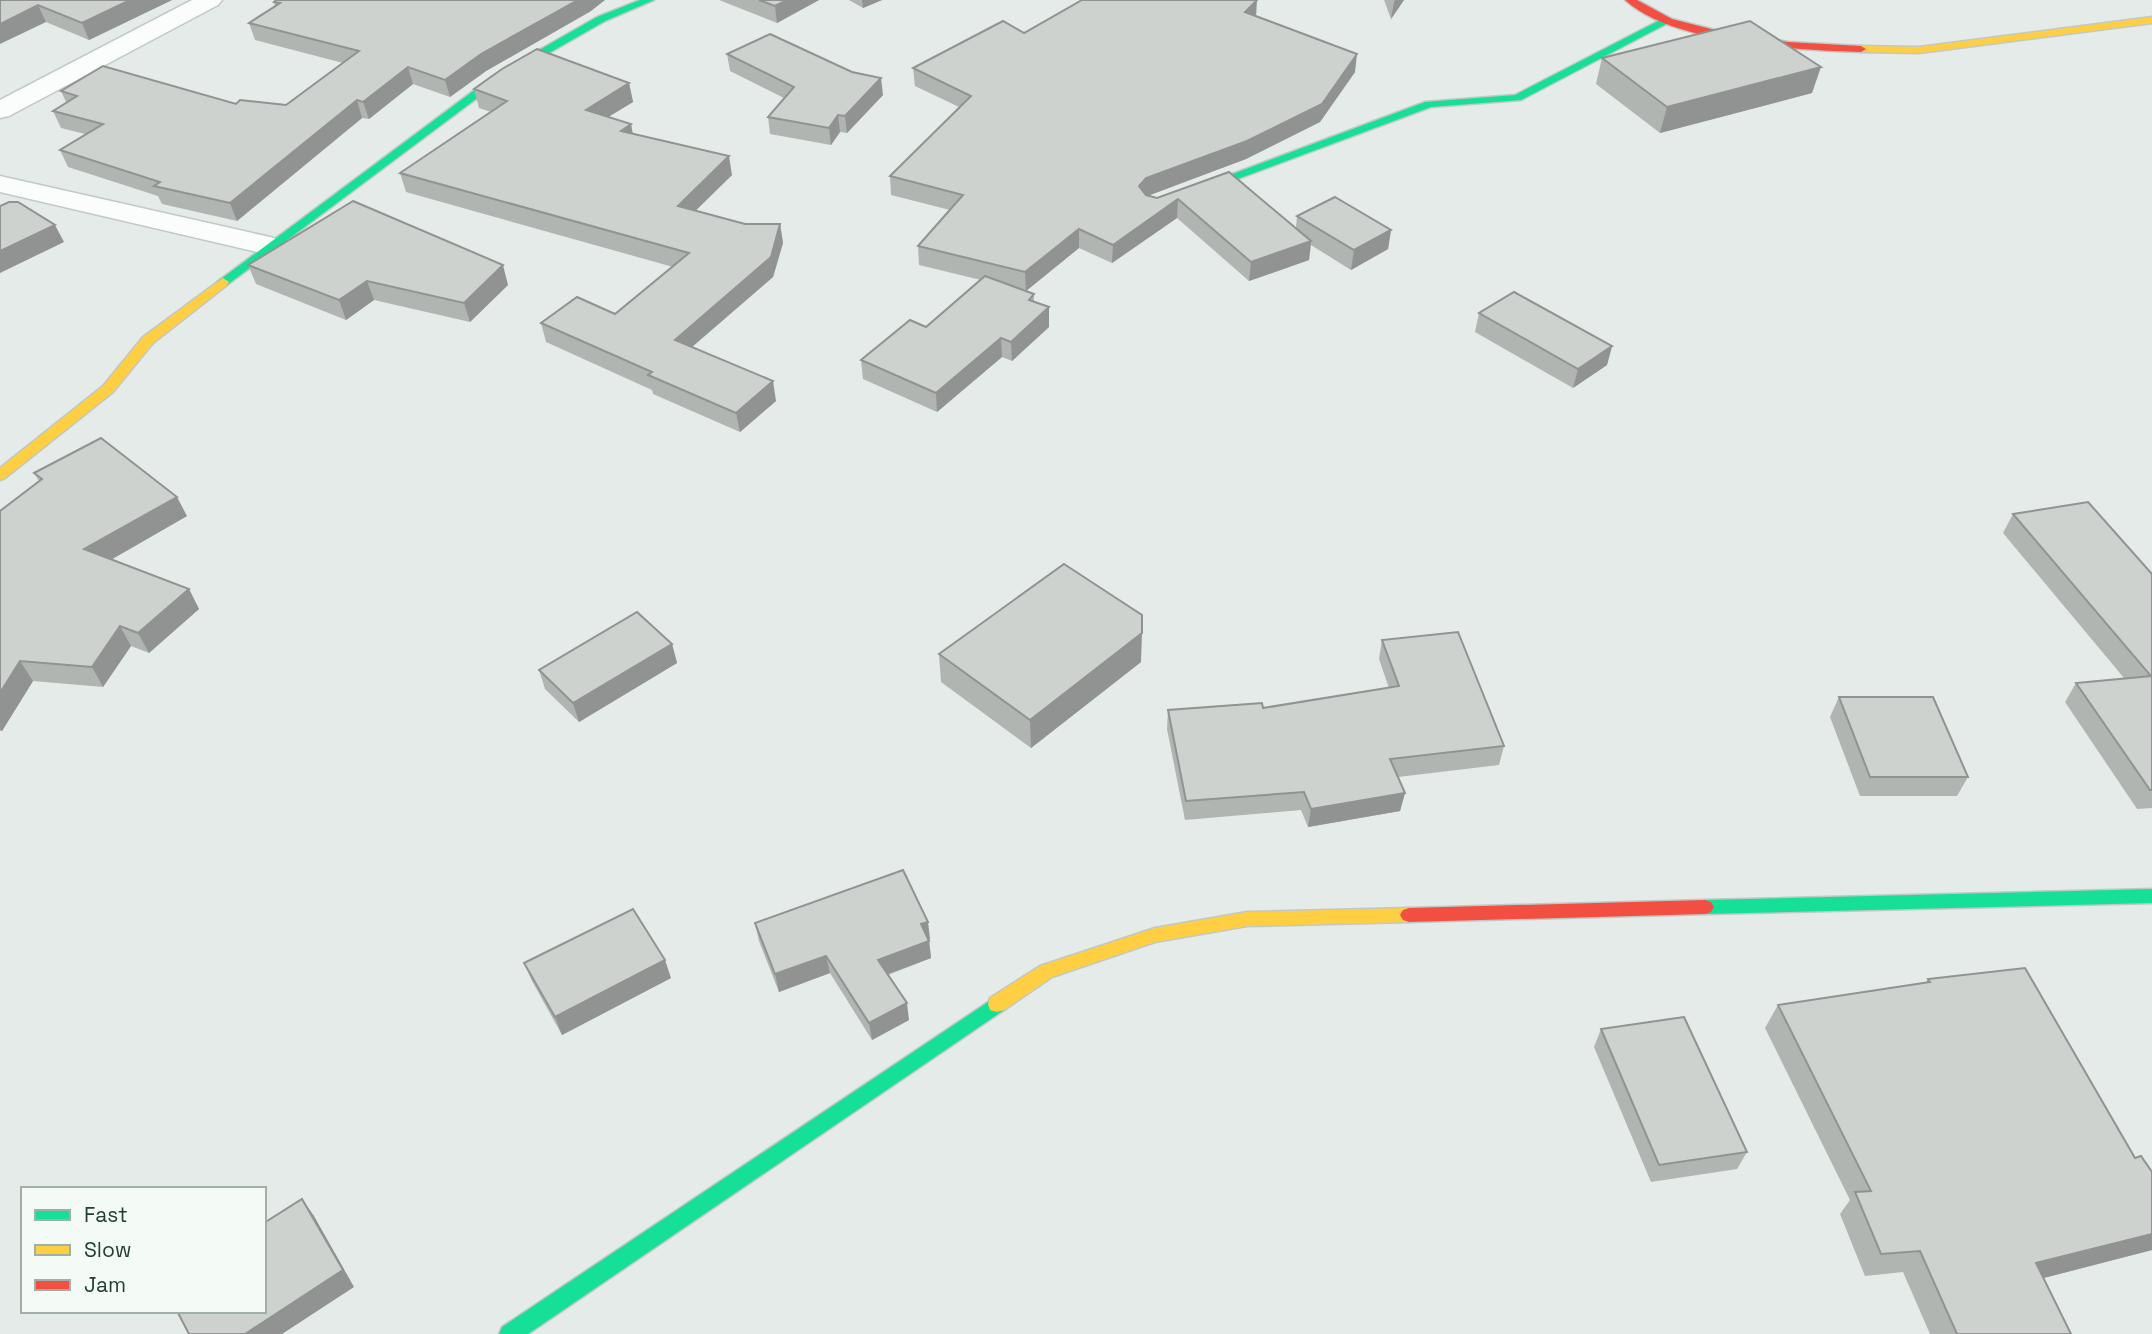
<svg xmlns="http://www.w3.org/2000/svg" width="2152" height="1334" font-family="'Space Grotesk',sans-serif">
<rect width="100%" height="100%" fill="#e5ebe8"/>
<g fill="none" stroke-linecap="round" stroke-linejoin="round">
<g stroke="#c2c8c5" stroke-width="3">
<g id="street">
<polygon points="192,0 222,0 218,5 9,116 0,118 0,100"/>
<polygon points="0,176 270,237 280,240 284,246 280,252 270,255 0,192"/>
</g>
</g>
<g stroke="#c1c8c5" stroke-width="3">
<g id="fast">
<polygon points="640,0 654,0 605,21 500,81 227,285 219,285 217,282 492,77 597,17"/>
<polygon points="1666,17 1671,20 1670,22 1521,100 1431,107 1189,197 1181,197 1179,194 1425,102 1515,95"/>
<polygon points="2152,889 2152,903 1705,914 1699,912 1696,907 1699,902 1705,900"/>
<polygon points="997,996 1004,998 1006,1004 1004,1010 528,1334 499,1334 502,1327"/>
</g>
</g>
<g stroke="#c1c8c5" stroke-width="3">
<g id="slow">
<polygon points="2152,17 2152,23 1919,53 1861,52 1856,49 1861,46 1919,47"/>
<polygon points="223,278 229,282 227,285 153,343 113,392 5,478 0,480 0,468 103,386 143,337"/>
<polygon points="1409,908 1415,910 1418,915 1415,920 1409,922 1247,926 1155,942 1052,977 1004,1010 997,1012 990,1010 988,1004 990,998 1040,966 1155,928 1247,912"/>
</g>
</g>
<g stroke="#c1c8c5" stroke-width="3">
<g id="jam">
<path d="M 1625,0 L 1637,0 L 1672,19 L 1715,30 L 1788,42 L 1861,46 L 1866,49 L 1861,52 C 1798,50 1672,44 1625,0 Z"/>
<polygon points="1705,900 1711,902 1714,907 1711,912 1705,914 1409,922 1403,920 1400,915 1403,910 1409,908"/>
</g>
</g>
<use href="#street" fill="#fbfcfc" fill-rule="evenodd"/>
<use href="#fast" fill="#16e098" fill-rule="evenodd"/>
<use href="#slow" fill="#ffcf43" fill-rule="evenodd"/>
<use href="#jam" fill="#f24e42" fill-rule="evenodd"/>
</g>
<g fill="#b0b5b2">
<polygon points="0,0 172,0 89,40 46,22"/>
<polygon points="719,0 819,0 777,23"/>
<polygon points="849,0 882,0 863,8"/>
<polygon points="1384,0 1404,0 1391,19"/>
<polygon points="274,2 591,11 486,71 450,97 413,84 369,119 362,118 237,221 162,204 158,196 68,167 60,150 85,134 61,128 53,111 66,102 61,91 236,104 286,105 343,63 255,40 249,23 275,7"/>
<polygon points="1256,16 1355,72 1320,122 1246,159 1148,195 1157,198 1229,172 1296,228 1297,216 1391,230 1388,249 1351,270 1311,245 1309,260 1249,281 1177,218 1112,263 1079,248 1026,291 1034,294 1034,302 1049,307 1049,327 1012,361 1002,357 937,412 863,379 861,360 926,327 981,280 919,265 918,246 950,210 891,195 890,176 959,107 915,86 913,68 1024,33"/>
<polygon points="727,54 883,95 847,133 840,132 831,145 770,134 768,117 784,98 730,71"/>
<polygon points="1602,58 1812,93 1660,133 1596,84"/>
<polygon points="629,83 633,102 608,117 631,124 633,134 732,175 696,210 745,224 780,224 783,243 773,277 692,347 776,401 740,432 653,394 652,390 546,342 541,323 615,314 673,267 406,192 400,173 491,112 479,108 474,89"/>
<polygon points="248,265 508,285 470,322 374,300 346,320 256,284"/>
<polygon points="1479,313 1612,346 1607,365 1573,388 1475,332"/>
<polygon points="34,473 187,516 112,559 189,589 199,609 149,653 131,646 103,687 33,681 2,731 0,731 0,511 39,481"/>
<polygon points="2013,514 2152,574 2152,808 2137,809 2065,702 2076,683 2124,678 2003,533"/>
<polygon points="1382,640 1504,746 1499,765 1398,777 1405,793 1400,811 1308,827 1301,810 1185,820 1167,729 1168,710 1263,708 1389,688 1379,659"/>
<polygon points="672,644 677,663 579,722 545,689 539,670"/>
<polygon points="939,654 1141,662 1031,748 941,682"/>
<polygon points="1839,697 1968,777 1957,796 1860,796 1830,717"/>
<polygon points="755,923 930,939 929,940 931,958 888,975 909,1020 872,1040 830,973 779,992 759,941"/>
<polygon points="524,963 671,978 562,1035 532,981"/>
<polygon points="1928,979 2152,1172 2152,1250 2043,1278 2071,1334 1930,1334 1903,1272 1865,1276 1840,1214 1850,1200 1765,1028 1778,1005 1925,983"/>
<polygon points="1601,1029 1747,1152 1737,1169 1651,1182 1594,1047"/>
</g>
<g fill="#909391">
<polygon points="130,0 172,0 89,40 82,23"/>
<polygon points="578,0 605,0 591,11 486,71 450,97 445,80 481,54"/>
<polygon points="787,0 819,0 777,23 775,6"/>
<polygon points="862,0 882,0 863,8"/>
<polygon points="1257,0 1256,17 1245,12"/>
<polygon points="1395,0 1404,0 1391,19 1394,2"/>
<polygon points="38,5 46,22 0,44 0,24"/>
<polygon points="1357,54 1355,72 1320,122 1246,159 1145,197 1139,186 1146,178"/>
<polygon points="408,67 413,84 369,119 363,102"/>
<polygon points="1821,67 1812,93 1660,133 1667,107"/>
<polygon points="881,78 883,95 847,133 845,116"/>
<polygon points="629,83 633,102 590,128 586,110"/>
<polygon points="357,100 362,118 237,221 230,203"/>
<polygon points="838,115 840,132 831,145 829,128"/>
<polygon points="631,124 634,143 621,131"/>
<polygon points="729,156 732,175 682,224 678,206"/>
<polygon points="1178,199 1177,218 1112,263 1113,245"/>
<polygon points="780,224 783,243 773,277 678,359 675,340"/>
<polygon points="55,225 64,242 0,273 0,251"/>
<polygon points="1079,229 1079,248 1026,291 1025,272"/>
<polygon points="1391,230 1388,249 1351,270 1354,250"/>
<polygon points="1311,241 1309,260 1249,281 1251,262"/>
<polygon points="503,265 508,285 470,322 464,303"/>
<polygon points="367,281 374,300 346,320 339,300"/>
<polygon points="1049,307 1049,327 1012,361 1011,342"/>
<polygon points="1001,338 1002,357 937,412 936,393"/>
<polygon points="1612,346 1607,365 1573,388 1578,369"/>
<polygon points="773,381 776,401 740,432 736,413"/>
<polygon points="177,497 187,516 95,569 84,549"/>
<polygon points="189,589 199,609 149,653 138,633"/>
<polygon points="120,626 131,646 103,687 92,667"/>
<polygon points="1142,633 1141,662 1031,748 1030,720"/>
<polygon points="672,644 677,663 579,722 573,703"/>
<polygon points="20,661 33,681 2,731 0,729 0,693"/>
<polygon points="1405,793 1400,811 1308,827 1311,809"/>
<polygon points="928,922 930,939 923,942 921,924"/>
<polygon points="929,941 931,958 880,977 878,960"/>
<polygon points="826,956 830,973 779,992 775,974"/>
<polygon points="665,960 671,978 562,1035 555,1017"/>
<polygon points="907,1003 909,1020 872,1040 869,1023"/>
<polygon points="302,1199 314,1216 354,1287 282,1334 245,1334"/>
<polygon points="2152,1234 2152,1250 2017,1285 2036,1263"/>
</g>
<g fill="#cdd2cf" stroke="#909391" stroke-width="2">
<polygon points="0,0 130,0 82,23 38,5 0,24"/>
<polygon points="276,0 578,0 481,54 445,80 408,67 363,102 357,100 230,203 154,186 160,182 60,150 103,124 53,111 77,96 61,91 103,66 236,104 240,100 286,105 359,51 249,23 280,3 274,2"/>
<polygon points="759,0 787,0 775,6"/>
<polygon points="1082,0 1257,0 1245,12 1357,54 1322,104 1247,141 1146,178 1139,186 1146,195 1157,198 1229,172 1311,241 1251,262 1178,199 1113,245 1079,229 1025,272 918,246 963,195 890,176 971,96 913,68 1003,21 1024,33"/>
<polygon points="1750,21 1821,67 1667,107 1602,58"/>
<polygon points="770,34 852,72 881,78 845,116 838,115 829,128 768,117 794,87 727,54"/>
<polygon points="537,49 629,83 586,110 631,124 621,131 729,156 678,206 745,224 780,224 771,257 675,340 773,381 736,413 648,375 652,372 541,323 577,297 615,314 689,253 400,173 507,101 474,89 502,69"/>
<polygon points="1335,197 1391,230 1354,250 1297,216"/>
<polygon points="353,201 503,265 464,303 367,281 339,300 248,265"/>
<polygon points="9,202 18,202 55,225 0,251 0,206"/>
<polygon points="985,276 1034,294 1029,300 1049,307 1011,342 1001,338 936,393 861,360 910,320 926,327"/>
<polygon points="1514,292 1612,346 1578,369 1479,313"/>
<polygon points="101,438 177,497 84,549 189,589 138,633 120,626 92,667 20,661 0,693 0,511 42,479 34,473"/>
<polygon points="2088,502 2152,574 2152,790 2150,790 2076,683 2151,676 2013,514"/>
<polygon points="1064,564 1142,615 1142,633 1030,720 939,654"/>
<polygon points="637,612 672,644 573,703 539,670"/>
<polygon points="1458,632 1504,746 1390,759 1405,793 1311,809 1304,792 1186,801 1168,710 1262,703 1263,708 1399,686 1382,640"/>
<polygon points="1839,697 1933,697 1968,777 1870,777"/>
<polygon points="903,870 928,922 921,924 929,941 878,960 907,1003 869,1023 826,956 775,974 755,923"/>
<polygon points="633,909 665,960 555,1017 524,963"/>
<polygon points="2025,968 2135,1158 2141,1156 2152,1172 2152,1234 2036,1263 2071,1334 1957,1334 1920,1251 1881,1254 1855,1192 1871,1191 1778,1005 1930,982 1928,979"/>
<polygon points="1684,1017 1747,1152 1659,1165 1601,1029"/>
<polygon points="302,1199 343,1270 245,1334 189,1334 177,1311 264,1311 264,1223"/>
</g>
<rect x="21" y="1187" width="245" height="126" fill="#f4faf6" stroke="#a0afa8" stroke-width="2"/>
<rect x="35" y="1210" width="35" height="10" fill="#16e098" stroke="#a0afa8" stroke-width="2"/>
<text x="84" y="1222" font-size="21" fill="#233f33">Fast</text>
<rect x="35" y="1245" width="35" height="10" fill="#ffcf43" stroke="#a0afa8" stroke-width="2"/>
<text x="84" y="1257" font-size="21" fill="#233f33">Slow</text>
<rect x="35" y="1280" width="35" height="10" fill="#f24e42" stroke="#a0afa8" stroke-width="2"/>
<text x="84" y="1292" font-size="21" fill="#233f33">Jam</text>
</svg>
